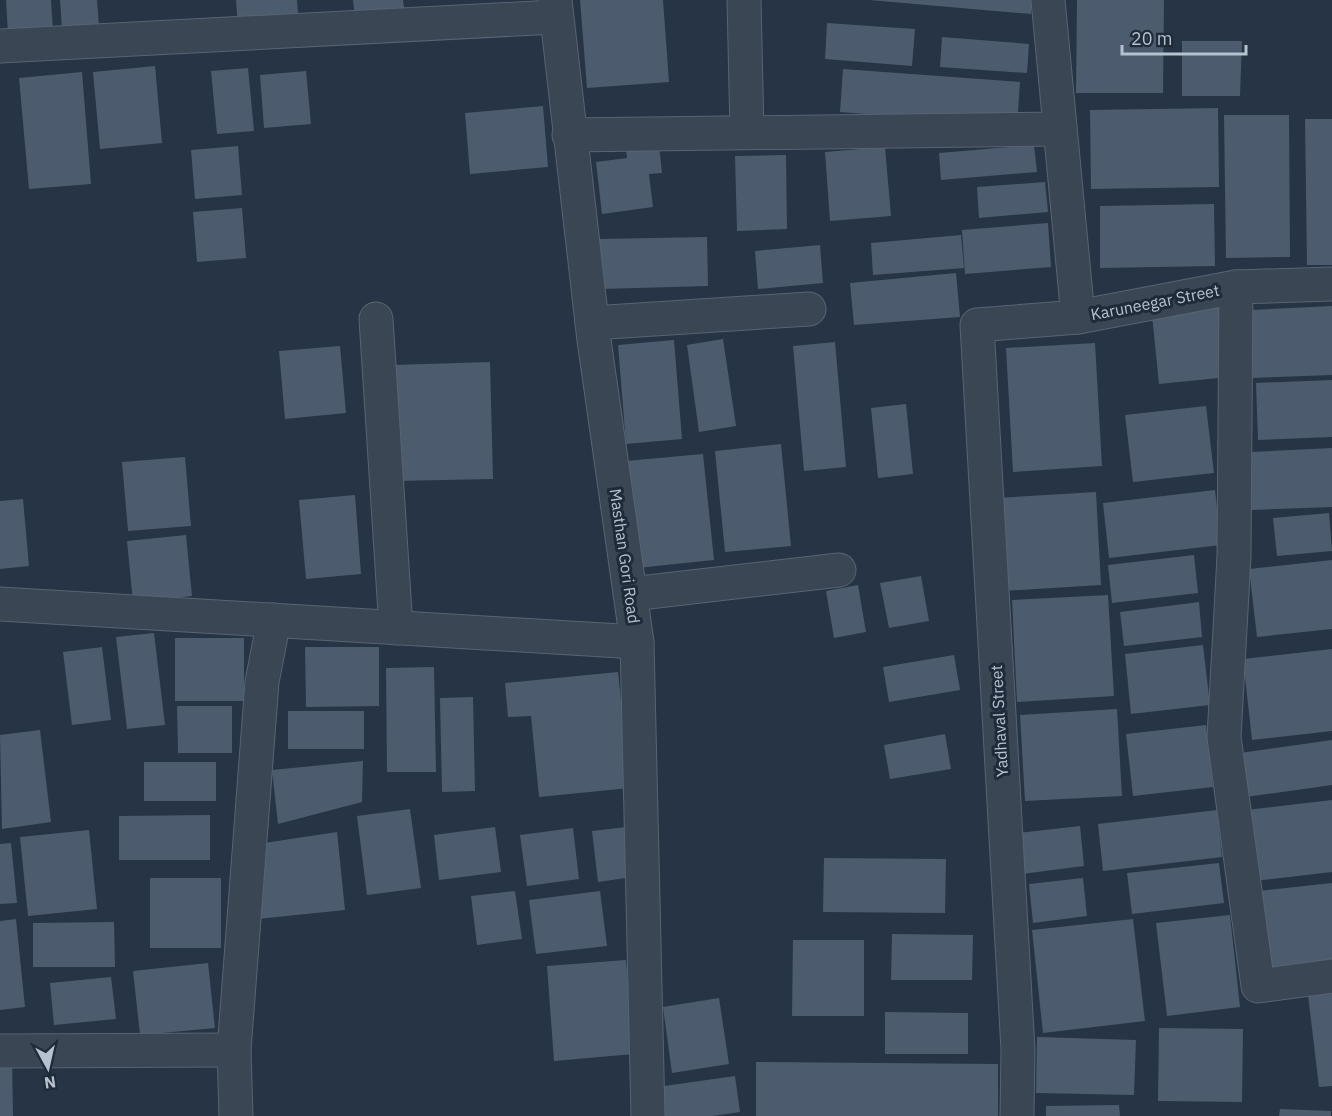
<svg xmlns="http://www.w3.org/2000/svg" width="1332" height="1116" font-family="'IBM Plex Sans',sans-serif">
<rect width="100%" height="100%" fill="#263445"/>
<g fill="#4c5b6e">
<polygon points="6,0 51,0 53,31 8,34"/>
<polygon points="60,0 97,0 99,27 62,29"/>
<polygon points="236,0 297,0 299,26 238,30"/>
<polygon points="353,0 403,0 405,15 355,19"/>
<polygon points="580,0 663,0 669,82 587,88"/>
<polygon points="869,0 1032,0 1031,14"/>
<polygon points="1077,0 1164,0 1163,93 1076,93"/>
<polygon points="827,23 915,29 912,66 825,59"/>
<polygon points="942,37 1029,44 1027,73 940,67"/>
<polygon points="1182,41 1242,41 1240,96 1182,96"/>
<polygon points="155,66 162,143 100,149 93,72"/>
<polygon points="248,68 254,131 217,134 211,71"/>
<polygon points="843,69 1020,82 1017,126 840,112"/>
<polygon points="306,71 311,124 264,128 260,75"/>
<polygon points="82,72 91,184 29,189 19,78"/>
<polygon points="543,106 548,167 470,174 465,113"/>
<polygon points="1218,108 1219,187 1091,189 1090,110"/>
<polygon points="1224,115 1289,115 1290,257 1226,258"/>
<polygon points="1305,119 1332,119 1332,265 1307,265"/>
<polygon points="659,145 662,173 649,174 653,207 602,214 596,162 627,158 626,149"/>
<polygon points="1034,145 1037,172 941,180 939,153"/>
<polygon points="238,146 242,195 195,199 191,150"/>
<polygon points="885,147 891,216 830,221 825,152"/>
<polygon points="786,155 787,229 737,231 735,156"/>
<polygon points="1045,182 1048,212 979,218 977,187"/>
<polygon points="1214,204 1215,266 1100,268 1100,206"/>
<polygon points="242,208 246,258 197,262 193,212"/>
<polygon points="1048,223 1051,267 965,274 962,230"/>
<polygon points="961,235 964,268 873,275 871,243"/>
<polygon points="707,237 708,286 601,289 599,239"/>
<polygon points="820,245 823,283 758,289 755,251"/>
<polygon points="956,273 960,317 854,325 850,283"/>
<polygon points="1332,306 1332,375 1253,378 1251,310"/>
<polygon points="1219,307 1228,377 1159,384 1152,315"/>
<polygon points="723,339 736,426 699,432 687,345"/>
<polygon points="674,340 682,439 626,444 618,345"/>
<polygon points="835,342 846,467 804,471 793,346"/>
<polygon points="1095,343 1102,466 1013,472 1006,348"/>
<polygon points="340,346 346,413 285,419 279,351"/>
<polygon points="490,362 493,479 395,481 392,365"/>
<polygon points="1332,380 1332,437 1258,440 1256,383"/>
<polygon points="906,404 913,474 878,478 871,408"/>
<polygon points="1206,406 1214,473 1133,482 1125,415"/>
<polygon points="781,444 791,546 725,552 715,451"/>
<polygon points="1332,448 1332,507 1252,510 1250,452"/>
<polygon points="703,454 714,560 637,568 626,461"/>
<polygon points="185,457 191,526 128,531 122,462"/>
<polygon points="1215,490 1221,545 1109,558 1103,503"/>
<polygon points="1096,492 1101,585 1002,591 997,498"/>
<polygon points="355,495 361,574 306,579 299,500"/>
<polygon points="23,499 29,566 0,569 0,501"/>
<polygon points="1329,513 1332,551 1277,556 1273,518"/>
<polygon points="186,535 192,596 133,602 127,541"/>
<polygon points="1194,555 1198,593 1112,603 1108,565"/>
<polygon points="1332,560 1332,629 1257,637 1249,569"/>
<polygon points="921,576 929,621 889,628 880,583"/>
<polygon points="858,585 866,632 834,638 826,591"/>
<polygon points="1108,595 1114,696 1017,702 1012,600"/>
<polygon points="1199,602 1202,637 1124,646 1120,612"/>
<polygon points="154,633 165,725 127,729 116,637"/>
<rect x="175" y="638" width="69" height="63"/>
<polygon points="1203,645 1210,705 1131,714 1125,654"/>
<polygon points="102,647 111,720 72,725 63,652"/>
<polygon points="305,647 379,647 379,706 306,707"/>
<polygon points="1332,649 1332,731 1252,740 1243,659"/>
<polygon points="954,655 960,690 889,702 883,667"/>
<polygon points="434,667 436,772 387,772 386,668"/>
<polygon points="618,672 630,788 539,797 531,716 508,717 505,683"/>
<polygon points="473,697 475,791 442,792 440,698"/>
<polygon points="177,706 232,706 232,753 178,753"/>
<polygon points="1117,709 1122,796 1025,801 1020,715"/>
<rect x="288" y="711" width="76" height="38"/>
<polygon points="1206,725 1213,787 1133,796 1126,734"/>
<polygon points="40,730 51,822 2,829 0,735"/>
<polygon points="945,734 951,769 890,779 884,745"/>
<polygon points="1332,740 1332,785 1246,797 1240,753"/>
<polygon points="363,761 362,802 278,824 272,770"/>
<rect x="144" y="762" width="72" height="39"/>
<polygon points="1332,800 1332,872 1254,881 1246,810"/>
<polygon points="410,809 421,888 367,895 357,816"/>
<polygon points="1217,810 1222,857 1103,871 1098,824"/>
<polygon points="210,815 210,860 119,860 119,816"/>
<polygon points="1080,826 1084,866 1015,875 1010,834"/>
<polygon points="495,827 501,872 439,880 434,835"/>
<polygon points="627,827 633,877 598,882 592,831"/>
<polygon points="573,828 579,879 527,886 520,835"/>
<polygon points="89,830 97,909 28,916 20,837"/>
<polygon points="337,832 345,910 257,919 264,843"/>
<polygon points="11,843 17,903 0,904 0,844"/>
<polygon points="824,858 946,859 945,913 823,912"/>
<polygon points="1219,863 1224,903 1132,914 1127,873"/>
<rect x="150" y="878" width="71" height="70"/>
<polygon points="1083,878 1087,916 1033,923 1029,884"/>
<polygon points="1332,883 1332,967 1267,974 1258,891"/>
<polygon points="515,891 522,939 477,945 471,896"/>
<polygon points="600,891 607,946 536,954 529,900"/>
<polygon points="1230,915 1240,1007 1167,1016 1156,923"/>
<polygon points="16,919 25,1007 0,1010 0,921"/>
<polygon points="1133,919 1145,1021 1043,1033 1032,930"/>
<polygon points="114,922 115,967 33,967 33,923"/>
<polygon points="892,934 973,935 972,980 891,980"/>
<polygon points="793,940 864,940 864,1016 792,1016"/>
<polygon points="626,960 634,1054 554,1061 547,966"/>
<polygon points="208,963 215,1028 140,1035 133,971"/>
<polygon points="111,977 116,1019 54,1025 50,983"/>
<polygon points="1332,993 1332,1086 1319,1087 1308,995"/>
<polygon points="719,998 729,1064 672,1073 663,1007"/>
<polygon points="885,1012 968,1013 968,1054 885,1054"/>
<polygon points="1159,1028 1243,1029 1242,1102 1158,1101"/>
<polygon points="1037,1037 1136,1040 1134,1095 1036,1093"/>
<polygon points="0,1057 12,1057 13,1116 0,1116"/>
<polygon points="756,1062 998,1064 998,1116 756,1116"/>
<polygon points="735,1076 740,1112 713,1116 661,1116 657,1087"/>
<polygon points="1119,1105 1120,1116 1046,1116 1046,1106"/>
<polygon points="1280,1109 1331,1111 1331,1116 1279,1116"/>
</g>
<g fill="none" stroke-linecap="round" stroke-linejoin="round">
<g stroke="#596472" stroke-width="35">
<g id="minor">
<polyline points="555,0 594,340 637,642 648,1116"/>
<polyline points="744,0 747,132"/>
<polyline points="1048,0 1078,317"/>
<polyline points="0,46 555,17"/>
<polyline points="569,135 1060,129"/>
<polyline points="1236,287 1234,556 1224,737 1258,986 1332,976"/>
<polyline points="376,319 396,628"/>
<polyline points="592,323 809,309"/>
<polyline points="631,594 839,570"/>
<polyline points="0,604 637,642"/>
<polyline points="0,1051 234,1050"/>
<polyline points="236,1116 234,1050 262,682 274,620"/>
<polyline points="1017,1116 1018,1050 977,325 1078,317 1236,287 1332,284"/>
</g>
</g>
<use href="#minor" stroke="#3a4654" stroke-width="33"/>
</g>
<g text-anchor="middle" stroke-width="6" stroke-linejoin="round" paint-order="stroke">
<g font-size="16" fill="#b8c1ce" stroke="#1f2b3a">
<text transform="translate(1155 302) rotate(-11)" y="6">Karuneegar Street</text>
<text transform="translate(625 556) rotate(82)" y="6">Masthan Gori Road</text>
<text transform="translate(999 721) rotate(-93)" y="6">Yadhaval Street</text>
</g>
</g>
<g transform="translate(48 1068) rotate(172)" stroke="#1f2b3a" stroke-width="4.5" paint-order="stroke">
<path d="M0-4.5L10 22L0 15L-10 22Z" fill="#b8c1ce"/>
<text y="-9" font-size="16" font-weight="bold" text-anchor="middle" fill="#b8c1ce">N</text>
</g>
<path d="M1122 45v9h124v-9" fill="none" stroke="#b8c1ce" stroke-width="3"/>
<text x="1131" y="45" font-size="18" fill="#b8c1ce" stroke="#1f2b3a" stroke-width="4.5" paint-order="stroke">20 m</text>
</svg>
